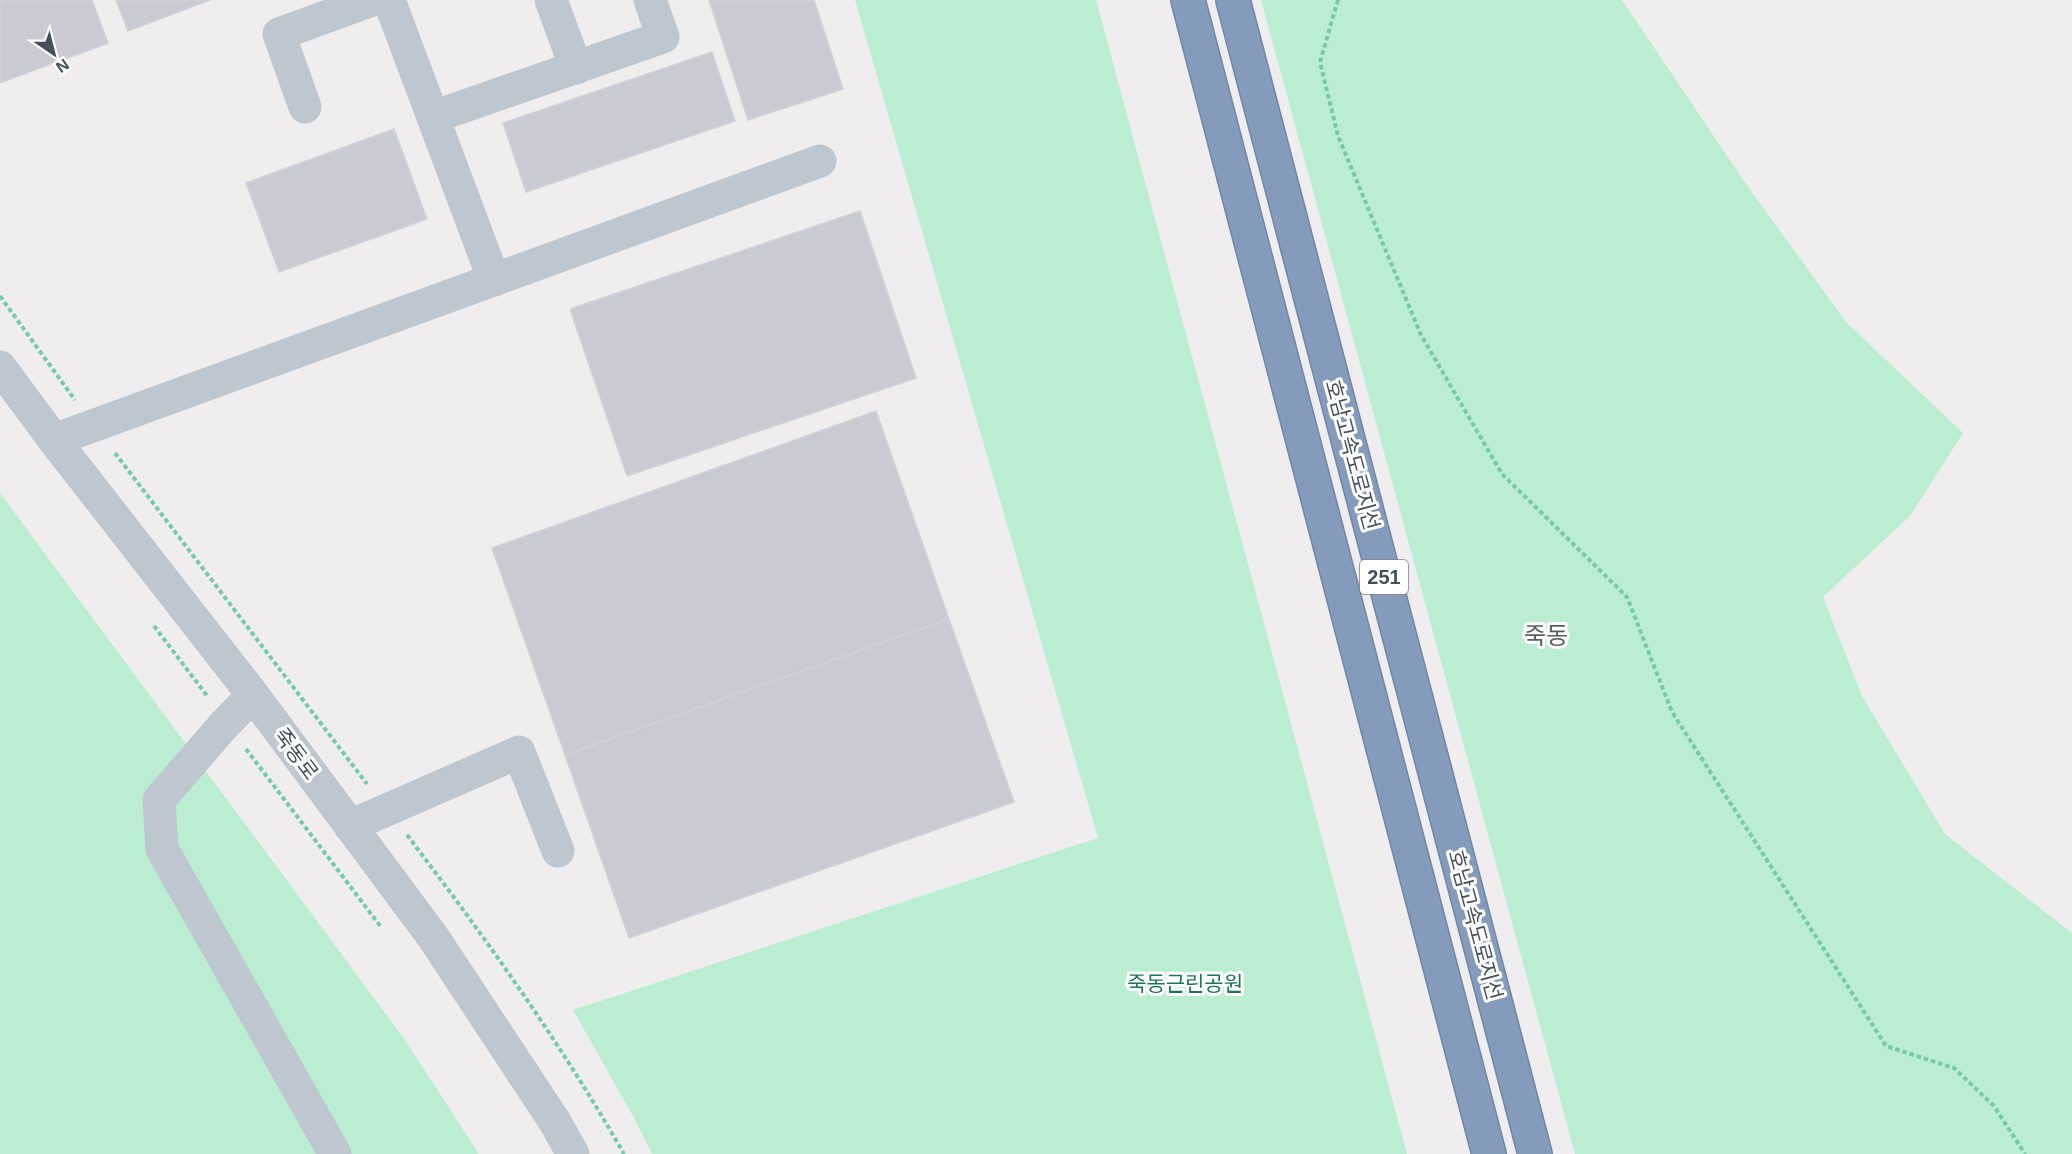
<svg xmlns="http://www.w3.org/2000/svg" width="2072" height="1154" font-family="Arial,'Noto Sans KR',sans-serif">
<rect width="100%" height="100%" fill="#efeded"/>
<g fill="#bbedd3">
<polygon points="855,0 1096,0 1407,1154 652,1154 633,1116 573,1010 1098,838"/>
<polygon points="1261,0 1622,0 1746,184 1846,322 1963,433 1910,516 1823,597 1862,696 1945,834 2072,933 2072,1154 1575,1154"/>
<polygon points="0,493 405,1040 479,1154 0,1154"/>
</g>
<g fill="#cacbd2" stroke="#d1d2d8" stroke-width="1.5">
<polygon points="0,0 92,0 108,43 0,83"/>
<polygon points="116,0 210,0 128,31"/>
<polygon points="709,0 814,0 843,89 748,120"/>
<polygon points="712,52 735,121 526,192 503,123"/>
<polygon points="394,129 427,219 279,272 246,183"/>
<polygon points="860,211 916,378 627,476 570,309"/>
<polygon points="876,411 949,619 565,755 492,548"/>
<polygon points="949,619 1014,802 629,938 565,755"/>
</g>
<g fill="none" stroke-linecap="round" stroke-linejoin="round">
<g stroke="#7186a6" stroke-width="36">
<g id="highway">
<polyline points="1188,0 1489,1154"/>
<polyline points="1233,0 1535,1154"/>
</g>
</g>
<g stroke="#75caa7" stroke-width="4" stroke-dasharray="4.5 3" stroke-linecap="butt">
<polyline points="1338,0 1320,62 1338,136 1421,335 1502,474 1627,597 1672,712 1886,1046 1954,1068 1994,1106 2025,1154"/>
<polyline points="0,296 75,400"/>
<polyline points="115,453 367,784"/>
<polyline points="154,626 208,697"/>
<polyline points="246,749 381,927"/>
<path d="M 407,835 C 485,937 560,1042 624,1154"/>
</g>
<g stroke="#bec6cf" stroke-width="33">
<polyline points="389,0 494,280"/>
<polyline points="551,0 576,68"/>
<polyline points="305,107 279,34 372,0"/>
<polyline points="433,117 663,37 650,0"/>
<polyline points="0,367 54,440 253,695 433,937 555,1122 573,1154"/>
<polyline points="54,440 820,161"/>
<polyline points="253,695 223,726 159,800 162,849 335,1154"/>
<polyline points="350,826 519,752 558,851"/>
</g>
<use href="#highway" stroke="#859bbb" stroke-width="33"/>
</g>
<g text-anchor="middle" stroke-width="6" stroke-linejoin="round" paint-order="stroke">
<rect fill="#fff" stroke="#7e838b" stroke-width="1.5" x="1360" y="560" width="48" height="34" rx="4.5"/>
<g font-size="20" font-weight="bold" fill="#464e59">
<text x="1384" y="584">251</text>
</g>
<g font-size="21" fill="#464e59" stroke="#fff">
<text transform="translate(1352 455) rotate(75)" y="7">호남고속도로지선</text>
<text transform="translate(296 754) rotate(53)" y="7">죽동로</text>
<text transform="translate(1475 925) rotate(75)" y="7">호남고속도로지선</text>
</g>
<g font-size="21" fill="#197851" stroke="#fff">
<text x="1185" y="991">죽동근린공원</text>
</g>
<g font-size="24" fill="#5a5c61" stroke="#fff">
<text x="1546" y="644">죽동</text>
</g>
</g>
<g transform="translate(54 54) rotate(145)" stroke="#ffffff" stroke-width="4.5" paint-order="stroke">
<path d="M0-4.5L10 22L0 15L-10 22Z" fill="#464e59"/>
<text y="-9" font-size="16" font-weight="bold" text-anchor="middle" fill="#464e59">N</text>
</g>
</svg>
